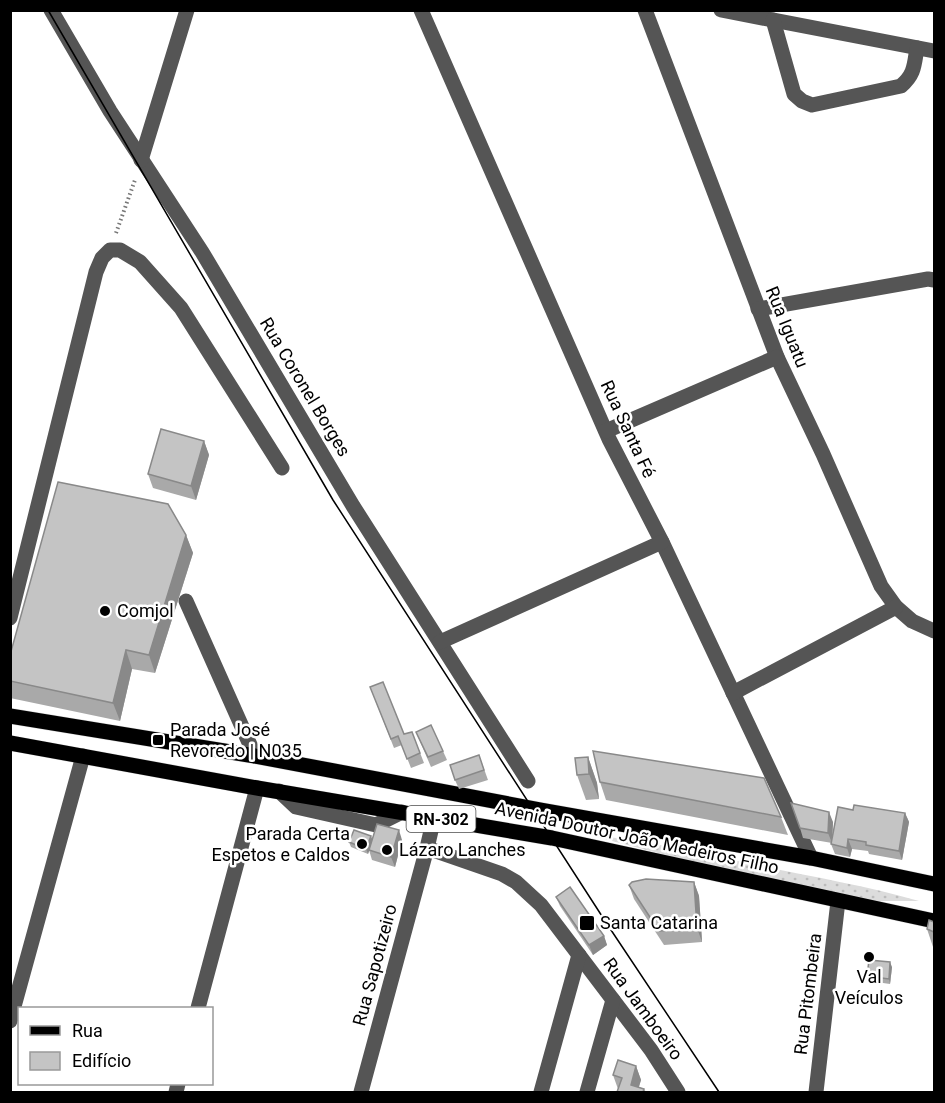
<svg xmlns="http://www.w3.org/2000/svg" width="945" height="1103" font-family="Roboto,sans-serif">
<defs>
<pattern id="grass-dots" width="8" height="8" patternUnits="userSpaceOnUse" patternTransform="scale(1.5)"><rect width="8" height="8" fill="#dcdcdc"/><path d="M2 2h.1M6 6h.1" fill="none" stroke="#bbb" stroke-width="1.8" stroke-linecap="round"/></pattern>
</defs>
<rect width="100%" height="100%" fill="#fff"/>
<path fill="url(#grass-dots)" d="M 589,835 C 646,840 705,854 761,866 C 814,877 867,886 919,901 L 843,901 Z"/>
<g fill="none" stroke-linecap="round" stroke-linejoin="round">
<g stroke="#dbdbdb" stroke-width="16">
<g id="major">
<polyline points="10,716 255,756 541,810 811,858 934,884"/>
<polyline points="10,743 257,788 552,838 934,921"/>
</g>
</g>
<polyline stroke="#777" stroke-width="4" stroke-dasharray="1.5 3" stroke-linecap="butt" points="116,233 135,180"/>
<g stroke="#555" stroke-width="15">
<polyline points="51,10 110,111 202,252 353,506 528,781"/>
<polyline points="421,10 609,439 662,542 811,858"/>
<polyline points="645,10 777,357 823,454 881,586 896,607 912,621 934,631"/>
<polyline points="721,10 934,51"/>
<path d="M 773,20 L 794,94 L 802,101 L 812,105 L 901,86 C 915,74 914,65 917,48"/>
<polyline points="141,160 187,10"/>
<polyline points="758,309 928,279 934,280"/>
<polyline points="606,431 777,357"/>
<polyline points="186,601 255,756"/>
<polyline points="10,618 96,272 102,258 110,250 120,250 140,262 181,308 282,468"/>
<polyline points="440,642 662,542"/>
<polyline points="733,693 896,607"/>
<polyline points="279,791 296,807 376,825 402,812"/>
<polyline points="434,818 427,848 502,874 516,882 541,905 651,1050 678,1092"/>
<polyline points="198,1008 257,788"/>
<polyline points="10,1021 83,756"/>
<polyline points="176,1092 178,1084"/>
<polyline points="361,1092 427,848"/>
<polyline points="541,1092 579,955"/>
<polyline points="587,1092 613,1000"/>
<polyline points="816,1092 838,901"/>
</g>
<use href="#major" stroke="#000" stroke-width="15"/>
<polyline stroke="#000" stroke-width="1.5" points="48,10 333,500 609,927 719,1092"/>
</g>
<g fill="#a9a9a9">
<polygon points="204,441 209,455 196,500 153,488 148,474"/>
<polygon points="186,535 193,553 155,673 132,669 120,721 10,698 10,655"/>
<polygon points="370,687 404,734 412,732 424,763 411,768 402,745 394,748"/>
<polygon points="416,732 443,751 447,760 431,767"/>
<polygon points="479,755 488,780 459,789 455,780"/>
<polygon points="588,757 597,783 599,799 586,800 577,775"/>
<polygon points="600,782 781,817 788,835 606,800"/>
<polygon points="853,810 905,813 909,822 902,860 869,854 868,851 852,849 850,857 835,854 831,844 832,843 803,838 800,828 833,822 832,841"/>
<polygon points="372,840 402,840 395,867 372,860 369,850 368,854 351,847 349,842"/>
<polygon points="694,882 699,896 702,942 664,945 634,899 629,885"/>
<polygon points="556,897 604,936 607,945 593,955 560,906"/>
<polygon points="934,922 934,950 927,929"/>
<polygon points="892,967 890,984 869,981 867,976"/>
<polygon points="636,1066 641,1080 639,1087 644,1089 646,1092 617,1092 618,1089 613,1075"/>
</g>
<g fill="#898989">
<polygon points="204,441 209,455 196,500 191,486"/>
<polygon points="186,535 193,553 155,673 149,655"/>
<polygon points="126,650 132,669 120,721 113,703"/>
<polygon points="588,757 597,783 599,799 589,774"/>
<polygon points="829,812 833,822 832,843 828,833"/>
<polygon points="905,813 909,822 902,860 899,851"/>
<polygon points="399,830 402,840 395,867 391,857"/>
<polygon points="371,836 373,841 368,854 366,849"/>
<polygon points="848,839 852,849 850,857 847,848"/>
<polygon points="694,882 699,896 702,942 697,928"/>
<polygon points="604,936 607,945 593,955 589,945"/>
<polygon points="890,962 892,967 890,984 889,979"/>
<polygon points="636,1066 641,1080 637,1092 631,1085"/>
</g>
<g fill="#c4c4c4" stroke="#898989" stroke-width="1.5">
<polygon points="161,429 204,441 191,486 148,474"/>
<polygon points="58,482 168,504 186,535 149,655 126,650 113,703 10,681 10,655"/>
<polygon points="383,682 404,734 412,732 420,753 407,759 398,736 391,739 370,687"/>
<polygon points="431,725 443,751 428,757 416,732"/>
<polygon points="593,751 764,778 781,817 600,782"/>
<polygon points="479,755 484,770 455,780 450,765"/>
<polygon points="588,757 589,774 577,775 575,758"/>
<polygon points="791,803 829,812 828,833 800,828"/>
<polygon points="854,805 905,813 899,851 866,845 866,842 848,839 847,848 831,844 838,807 853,810"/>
<polygon points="377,824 399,830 391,857 369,850"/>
<polygon points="354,830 371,836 366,849 349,842"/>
<polygon points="646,879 694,882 697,928 659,931 629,885 632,882"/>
<polygon points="570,887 604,936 589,945 556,897"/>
<polygon points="929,920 934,922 934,932 927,929"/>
<polygon points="869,960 890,962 889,979 867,976"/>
<polygon points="618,1060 636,1066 631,1085 644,1089 643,1092 617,1092 622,1078 613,1075"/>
</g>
<g fill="#000" stroke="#fff" stroke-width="2">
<circle cx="105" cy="611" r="6"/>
<rect x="152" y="734" width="12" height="12" rx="3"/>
<circle cx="362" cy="844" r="6"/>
<circle cx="387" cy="850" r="6"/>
<rect x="579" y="915" width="16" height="16" rx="3"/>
<circle cx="869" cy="957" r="6"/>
</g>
<g text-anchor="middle" stroke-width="5" stroke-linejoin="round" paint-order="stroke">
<rect fill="#fff" stroke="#4c4c4c" stroke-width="1.5" x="406.5" y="806" width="69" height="26" rx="4.5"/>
<g font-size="16" font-weight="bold" fill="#000">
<text x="441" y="825">RN-302</text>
</g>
<g font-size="18" fill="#000" stroke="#fff">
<text transform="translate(787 327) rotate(68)" y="6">Rua Iguatu</text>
<text transform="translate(305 387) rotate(59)" y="6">Rua Coronel Borges</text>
<text transform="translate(628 429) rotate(65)" y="6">Rua Santa Fé</text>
<text transform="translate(637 838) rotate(12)" y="6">Avenida Doutor João Medeiros Filho</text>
<text transform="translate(375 965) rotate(-75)" y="6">Rua Sapotizeiro</text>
<text transform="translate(808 994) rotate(-83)" y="6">Rua Pitombeira</text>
<text transform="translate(643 1009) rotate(54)" y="6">Rua Jamboeiro</text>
</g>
<g font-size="18" fill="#000" stroke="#fff" text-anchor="start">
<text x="117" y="617">Comjol</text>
<text x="170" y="736">Parada José<tspan x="170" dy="21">Revoredo | N035</tspan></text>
<text x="350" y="840" text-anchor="end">Parada Certa<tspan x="350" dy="21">Espetos e Caldos</tspan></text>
<text x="399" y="856">Lázaro Lanches</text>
<text x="600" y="929">Santa Catarina</text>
<text x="869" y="983" text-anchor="middle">Val<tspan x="869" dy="21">Veículos</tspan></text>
</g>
</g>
<rect width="945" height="1103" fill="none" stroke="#000000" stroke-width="24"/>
<rect x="18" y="1007" width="195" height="78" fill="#ffffff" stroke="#999999" stroke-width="1.5"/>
<rect x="30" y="1026" width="30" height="9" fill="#000000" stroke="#999999" stroke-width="1.5"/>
<text x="72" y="1037" font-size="18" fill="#000000">Rua</text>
<rect x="30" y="1052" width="30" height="18" fill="#c4c4c4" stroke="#999999" stroke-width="1.5"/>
<text x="72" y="1067" font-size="18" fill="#000000">Edifício</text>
</svg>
